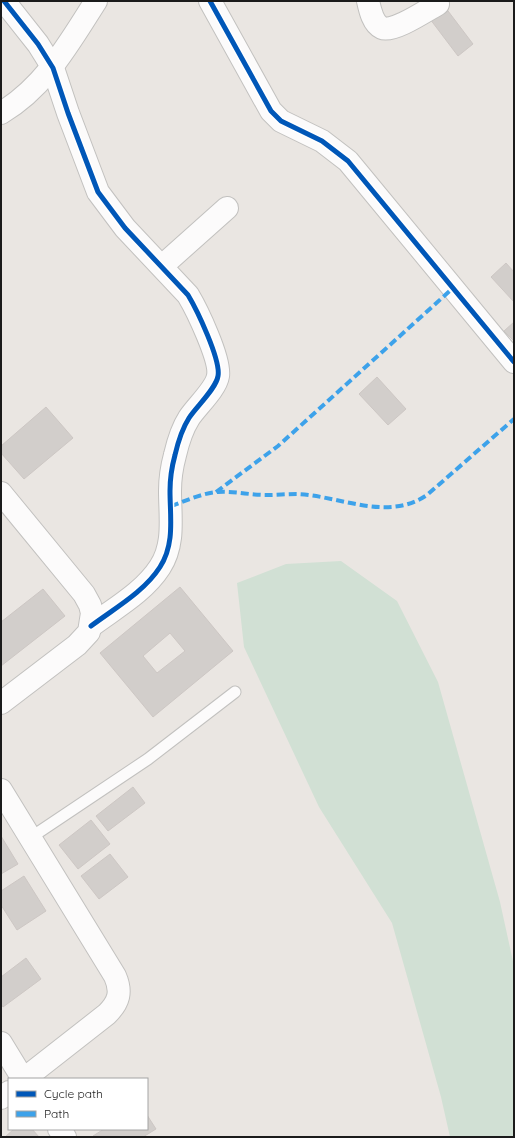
<svg xmlns="http://www.w3.org/2000/svg" width="515" height="1138" font-family="Quicksand,sans-serif">
<rect width="100%" height="100%" fill="#eae6e2"/>
<polygon fill="#d1e0d4" points="341,561 397,601 438,682 500,902 514,966 514,1137 450,1137 441,1097 392,923 319,807 244,647 237,583 286,564"/>
<g fill="#d2cecb" stroke="#cdc7c4" fill-rule="evenodd">
<polygon points="445,7 473,44 458,56 430,19"/>
<polygon points="506,263 514,272 514,302 491,277"/>
<polygon points="514,322 514,341 504,331"/>
<polygon points="377,377 406,409 388,425 359,394"/>
<polygon points="46,407 73,438 24,479 1,453 1,446"/>
<path d="M 180,587 L 233,651 L 153,717 L 100,653 ZM 170,633 L 185,651 L 157,673 L 143,656 Z"/>
<polygon points="43,589 65,616 1,666 1,622"/>
<polygon points="133,787 145,803 108,831 96,816"/>
<polygon points="91,820 110,844 78,869 59,845"/>
<polygon points="1,836 18,864 1,874"/>
<polygon points="110,854 128,877 99,899 81,876"/>
<polygon points="24,876 46,911 17,930 1,905 1,891"/>
<polygon points="26,958 41,979 3,1007 1,1004 1,977"/>
<polygon points="147,1115 156,1129 143,1137 93,1136 104,1129 147,1129"/>
<polygon points="14,1129 32,1129 39,1137 5,1137"/>
</g>
<g fill="none" stroke-linecap="round" stroke-linejoin="round">
<g stroke="#c2c1bf" stroke-width="13">
<polyline id="service" points="30,838 148,759 235,692"/>
</g>
<g stroke="#c2c1bf" stroke-width="24">
<g id="minor">
<path d="M 4,1 L 38,44 L 53,68 L 68,113 L 98,192 L 125,228 L 188,295 C 197,310 221,360 218,376 C 216,389 196,407 189,418 C 182,429 178,442 175,455 C 172,466 170,479 170,491 C 170,517 175,544 160,567 C 144,592 115,608 91,626"/>
<polyline points="210,1 271,111 281,121 322,141 348,161 514,362"/>
<path d="M 368,1 C 370,10 373,24 382,28 C 393,33 427,10 438,4"/>
<path d="M 1,113 C 45,87 69,43 96,1"/>
<polyline points="162,266 227,208"/>
<polyline points="1,493 84,594 90,605 92,613 89,632 77,645 1,703"/>
<path d="M 1,790 L 115,976 C 122,992 119,1002 107,1014 L 24,1079"/>
<polyline points="1,1043 23,1079"/>
<polyline points="1,1098 9,1092"/>
<polyline points="59,1129 65,1137"/>
</g>
</g>
<use href="#service" stroke="#fcfbfb" stroke-width="11"/>
<use href="#minor" stroke="#fcfbfb" stroke-width="22"/>
<g stroke="#3da2ea" stroke-width="4" stroke-dasharray="8 4" stroke-linecap="butt">
<polyline points="216,492 278,446 453,288"/>
<path d="M 171,506 C 186,501 202,493 218,492 C 234,491 250,495 266,495 C 276,495 287,494 297,494 C 341,496 387,522 427,495 L 514,419"/>
</g>
<g stroke="#fff" stroke-width="8">
<g id="cycleway">
<path d="M 4,1 L 38,44 L 53,68 L 68,113 L 98,192 L 125,228 L 188,295 C 197,310 221,360 218,376 C 216,389 196,407 189,418 C 182,429 178,442 175,455 C 172,466 170,479 170,491 C 170,517 175,544 160,567 C 144,592 115,608 91,626"/>
<polyline points="210,1 271,111 281,121 322,141 348,161 514,362"/>
</g>
</g>
<use href="#cycleway" stroke="#0057b8" stroke-width="5"/>
</g>
<rect width="515" height="1138" fill="none" stroke="#1b1b1b" stroke-width="4"/>
<rect x="8" y="1078" width="140" height="52" fill="#ffffff" stroke="#a4a4a4"/>
<rect x="16" y="1091" width="20" height="6" fill="#0057b8" stroke="#a4a4a4"/>
<text x="44" y="1098" font-size="12" fill="#1b1b1b">Cycle path</text>
<rect x="16" y="1111" width="20" height="6" fill="#3da2ea" stroke="#a4a4a4"/>
<text x="44" y="1118" font-size="12" fill="#1b1b1b">Path</text>
</svg>
